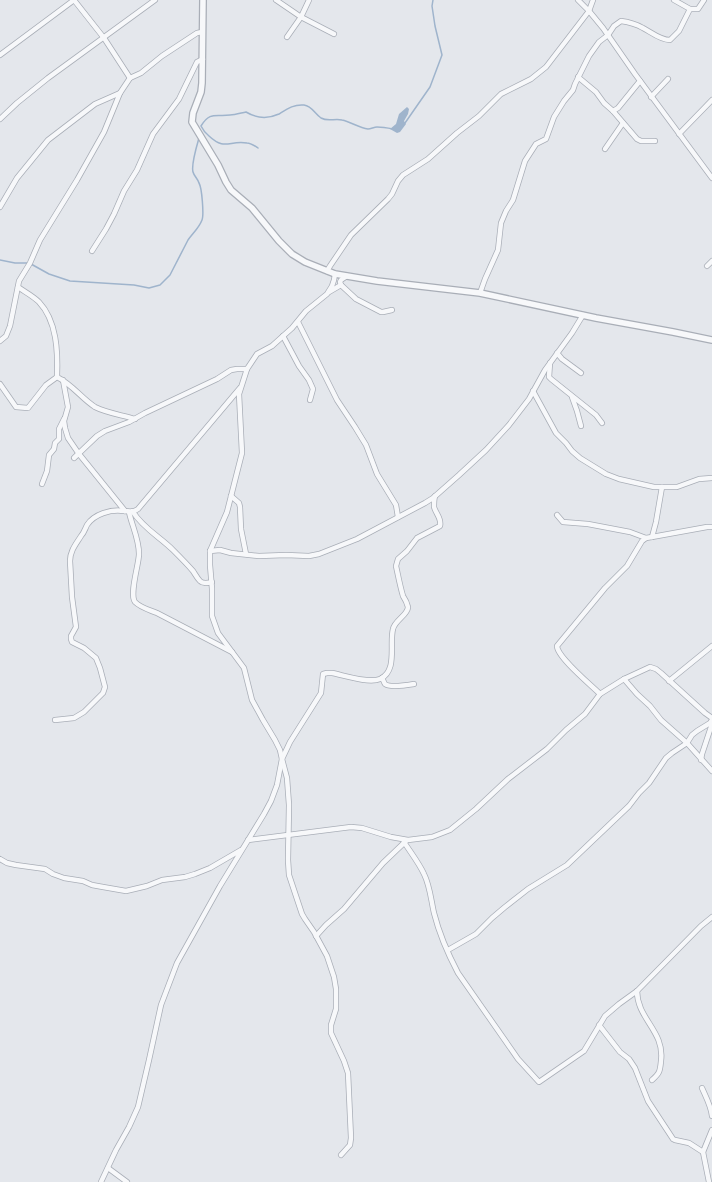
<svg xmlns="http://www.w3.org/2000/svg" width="712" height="1182" font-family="'Sofia Sans Condensed',sans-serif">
<rect width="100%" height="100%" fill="#e4e7ec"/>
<polygon fill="#9fb4cc" points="407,107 409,109 408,114 404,121 406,124 400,132 397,133 390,129 396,124 399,114"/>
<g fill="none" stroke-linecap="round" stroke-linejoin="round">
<g stroke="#9fb4cc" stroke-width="1.5">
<polyline points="405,123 430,87 442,55 435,26 432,6 433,0"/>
<path d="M 258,148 C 255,146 251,143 247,143 C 229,140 225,151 209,136 C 205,133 203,130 201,126 C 210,111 216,117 230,115 C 235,115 241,113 246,112 C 256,118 268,119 279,114 C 287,109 294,104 304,105 C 312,106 315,114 321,118 C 328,122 335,118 342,120 C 351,122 359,128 368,129 C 371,129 374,127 377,127 C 382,127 388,128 393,129"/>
<polyline points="0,260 15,263 28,263"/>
<path d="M 31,264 L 49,274 L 70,281 L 134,285 L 149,288 L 160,285 L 170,275 L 188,240 C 193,233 199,228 202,220 C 204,215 202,188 199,183 C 198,179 194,176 193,172 C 191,165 197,145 199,138"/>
</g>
<g stroke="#a9aeb7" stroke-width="6">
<g id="minor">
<polyline points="74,0 104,38 130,78"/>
<polyline points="276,0 301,17 334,34"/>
<polyline points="578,0 589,11 603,28 635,74 712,178"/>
<polyline points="674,0 690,9 698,9 704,0"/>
<polyline points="287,37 301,17 309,0"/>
<polyline points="0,55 74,0"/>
<polyline points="578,77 596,92 604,103 613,111 637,139 641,141 655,141"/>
<polyline points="651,97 668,79"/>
<polyline points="613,111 618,108 640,81"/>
<polyline points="0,119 17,103 48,78 155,0"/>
<polyline points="679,134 712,100"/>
<polyline points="605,149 623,123"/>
<polyline points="0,207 17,178 48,140 95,104 120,93"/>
<polyline points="92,251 106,229 114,214 124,191 137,170 153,134 179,99 197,62 203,59"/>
<polyline points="707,266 712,261"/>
<polyline points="327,271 330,266 351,235 388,199 392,194 398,181 403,175 428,159 457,133 479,116 501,94 531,79 546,67 589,11 593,0"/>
<polyline points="347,276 341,280 340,282 341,285 356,299 381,312 383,312 392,310"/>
<path d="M 18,287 C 25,292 33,296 39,302 C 57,321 58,352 57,377"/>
<polyline points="329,292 341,285"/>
<path d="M 480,293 L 485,279 L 498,250 L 501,223 L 506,211 L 513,200 L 525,161 L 536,144 L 546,139 L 554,117 L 564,101 L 573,90 L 575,84 L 589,56 L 599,42 L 608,35 L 614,26 L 621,21 C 629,22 636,24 643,28 C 651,32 660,40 670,40 L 679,31 L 690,9"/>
<polyline points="298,322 337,400 355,427 366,445 377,474 396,505 398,517"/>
<polyline points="283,336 299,366 309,380 313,389 310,400"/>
<polyline points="0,341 6,336 10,326 19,281 30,263 40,240 77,180 104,132 120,93 130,78 141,73 162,56 197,33 202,32"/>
<polyline points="557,353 562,359 581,373"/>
<polyline points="550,363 549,377 551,379 596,415 602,423"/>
<polyline points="63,380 68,407 64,421 65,428 68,438 79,454 125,511"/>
<path d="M 0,384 L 16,407 L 28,408 L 46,385 L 57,377 C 73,385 81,398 95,407 C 107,413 122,415 135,419"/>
<polyline points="533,391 556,433 566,443 572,451 580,458 606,474 619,479 654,487 677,487 699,479 712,478"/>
<polyline points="572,397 577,411 581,426"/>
<polyline points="74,458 97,436 105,431 129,422 145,413 217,379 231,370 237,369 247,369"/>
<polyline points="42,484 47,471 49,455 54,449 55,443 59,439 59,429 64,419"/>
<polyline points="231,496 239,503 240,507 241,529 246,554"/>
<path d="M 129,512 C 132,526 139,539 139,554 C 139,564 129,594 135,602 C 141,608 150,610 157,613 L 232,652"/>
<path d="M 133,512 C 143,528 160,537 173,550 C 180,557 187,564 193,571 C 195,574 197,578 200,581 C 203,584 208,583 212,582"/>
<polyline points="557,515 563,522 588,524 630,532 646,538"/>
<polyline points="652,537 656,522 662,487"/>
<polyline points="210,551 220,550 231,553 259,556 286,555 309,556 319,554 357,539 425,503 433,498 459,475 486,450 509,425 529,399 545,370 572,333 583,315"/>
<path d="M 382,678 C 383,679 384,683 385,684 C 390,688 408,685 414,684"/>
<polyline points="624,679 637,694 650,706 661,720 687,743 712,771"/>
<polyline points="669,681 712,646"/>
<path d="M 600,694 C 591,685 557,657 557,646 L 605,588 L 627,566 L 642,541 L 646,538 L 652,537 L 707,527 L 712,527"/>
<path d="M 55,720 L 74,718 L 84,712 L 103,693 L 105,687 L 100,668 L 96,658 L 84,648 L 72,642 L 71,639 L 71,636 L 76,627 L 72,597 L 70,561 C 70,551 76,544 81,536 C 84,533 85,529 87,525 C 94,514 111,509 124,511 C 129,511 133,513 138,509 L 240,388"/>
<polyline points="701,760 702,754 712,724"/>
<polyline points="248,840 351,827 362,828 391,837 408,840 432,837 450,830 476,809 508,779 547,749 566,730 585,714 600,694 624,679 650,667 656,669 661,673 705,713 712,718"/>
<path d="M 404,842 C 411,853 419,863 424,874 C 430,886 431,900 434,913 C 439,933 448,954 458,973 L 518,1059 L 539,1082 L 584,1051 L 605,1016 L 619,1004 L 637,991 L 701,926 L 712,917"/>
<polyline points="0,859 7,863 16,865 45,869 53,874 64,878 83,881 92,885 103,887 126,891 147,886 162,880 185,877 195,874 210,868 241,850"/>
<polyline points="316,936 326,925 344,909 383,863 406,841"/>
<polyline points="448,950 476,934 492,918 505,907 528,889 567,865 629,806 639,793 649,783 666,758 672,753 687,743 692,735 697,731 710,723 712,720"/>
<path d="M 637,991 C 637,1019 665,1031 661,1061 C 660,1071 660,1073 652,1080"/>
<polyline points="599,1025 620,1052 629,1059 635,1068 648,1101 673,1139 675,1140 689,1143 703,1152"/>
<path d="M 702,1088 C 706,1097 711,1106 712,1116"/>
<path d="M 341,1155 L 350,1145 L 351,1138 L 348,1073 L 344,1061 L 331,1033 L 331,1025 L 336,1009 L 336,989 L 334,977 L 327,956 L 314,932 L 305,919 L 302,914 L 289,875 L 288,860 L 289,805 L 287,778 L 282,759 L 290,742 L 321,693 L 323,674 L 327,673 L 332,673 C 343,675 369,684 380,679 C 398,671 389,644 393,629 C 395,620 408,615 408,607 C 407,603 405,599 403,596 C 400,586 398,575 396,566 L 398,559 L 407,551 L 417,538 L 440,526 C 442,519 436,514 434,507 C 434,503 434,499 435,496"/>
<polyline points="108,1168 127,1182"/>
<polyline points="101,1182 116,1150 129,1127 138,1107 149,1060 161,1005 177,963 220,886 264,814 271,801 277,785 282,759 280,750 275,740 263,720 252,700 244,668 218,633 212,616 212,589 210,565 210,551 227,512 242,453 239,394 247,369 257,354 272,346 292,328 306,311 327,294 332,286 334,280 335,274"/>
<polyline points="709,1182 703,1152 712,1130"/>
</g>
</g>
<g stroke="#a9aeb7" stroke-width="8">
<polyline id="tertiary" points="203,0 202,83 201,92 193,113 192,122 218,165 226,182 231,190 252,208 279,241 292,254 305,262 335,274 377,281 480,293 596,318 673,332 712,340"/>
</g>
<use href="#minor" stroke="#f7f8fa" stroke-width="4.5"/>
<use href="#tertiary" stroke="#f7f8fa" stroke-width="5.5"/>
</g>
</svg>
